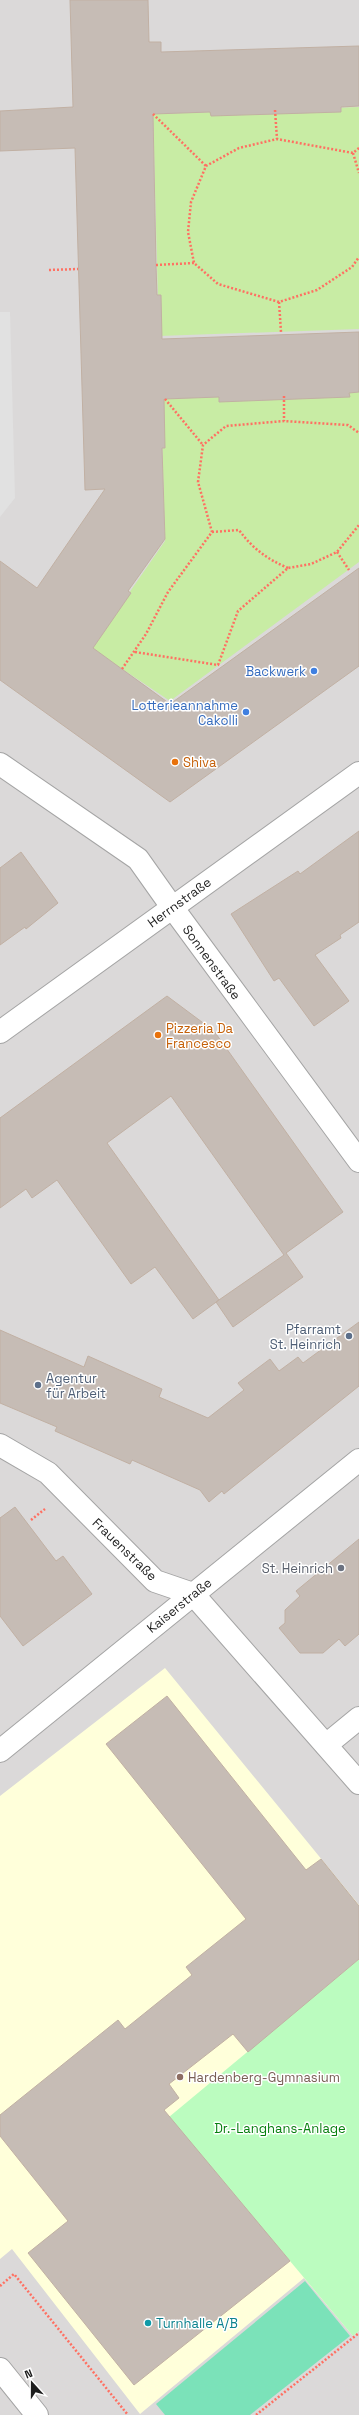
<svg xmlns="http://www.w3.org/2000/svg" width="359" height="2415" font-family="'Space Grotesk',sans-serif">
<rect width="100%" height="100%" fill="#efeae2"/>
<rect fill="#dbd9d9" x="0" y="0" width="359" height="2415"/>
<polygon fill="#ffffda" points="165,1668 359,1905 359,2331 353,2336 304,2278 140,2414 12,2249 0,2259 0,1796"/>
<g fill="#c8eca4">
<polygon points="359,107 359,329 159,336 153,114"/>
<polygon points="359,392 359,562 170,701 91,648 165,541 161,399"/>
</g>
<polygon fill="#bbfcbf" points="359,1959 359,2331 353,2336 169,2117"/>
<polygon fill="#7be2b9" points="305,2281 350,2336 250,2415 165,2415 156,2404"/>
<polygon fill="#e1e1e1" points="0,312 10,312 15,498 0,517"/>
<g fill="#c6bcb5" stroke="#c1b0a3">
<polygon points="70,0 148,0 149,42 161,42 161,52 359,46 359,106 341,107 341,112 211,116 210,112 153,114 156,265 157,295 161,295 162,339 359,332 359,392 349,393 350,397 219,402 219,397 164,399 165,448 162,448 165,539 128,591 131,593 93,648 170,704 359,568 359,666 170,802 0,680 0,561 37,588 105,489 85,490 75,148 0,151 0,111 73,107"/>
<polygon points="359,831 359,922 340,935 341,938 315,955 349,1001 314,1026 279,978 274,981 231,914 298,871 300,874"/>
<polygon points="21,852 58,903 26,929 25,927 0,945 0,868"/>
<polygon points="167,996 214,1031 343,1212 286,1253 303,1277 233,1327 216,1302 284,1255 171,1096 107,1143 219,1300 193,1319 155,1267 131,1284 57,1180 32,1198 26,1189 0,1208 0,1118"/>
<polygon points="359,1322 359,1386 224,1494 222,1491 209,1502 200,1490 132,1460 130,1464 55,1431 57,1427 0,1403 0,1330 84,1367 88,1356 162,1389 159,1397 208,1418 244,1390 238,1383 270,1359 279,1371 298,1357 303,1363"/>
<polygon points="15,1507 56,1561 63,1556 92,1594 23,1646 0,1616 0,1518"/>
<polygon points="359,1539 359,1634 345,1646 339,1639 323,1653 300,1653 279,1628 285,1623 285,1610 300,1596 296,1591"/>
<polygon points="167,1696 306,1870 321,1859 359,1906 359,1959 248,2052 233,2034 169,2084 179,2098 164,2110 290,2261 134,2385 28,2253 68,2221 0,2136 0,2115 118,2020 125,2029 192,1975 186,1967 246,1919 106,1744"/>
</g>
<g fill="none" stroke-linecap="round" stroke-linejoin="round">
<g stroke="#a4a4a4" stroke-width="24">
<g id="minor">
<polyline points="0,764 138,859 172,907 359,1161"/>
<polyline points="0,1032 359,773"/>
<polyline points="0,1445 48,1473 155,1581 193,1594 359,1783"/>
<polyline points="326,1745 359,1718"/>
<polyline points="0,1751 359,1460"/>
<polyline points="0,2369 37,2415"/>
</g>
</g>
<g stroke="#ff7062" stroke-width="2.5" stroke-dasharray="2 2" stroke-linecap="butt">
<polyline points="275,110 277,139"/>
<polyline points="153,114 206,166"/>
<polyline points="359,148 353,153 277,139 239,148 206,166 191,202 188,232 194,263 218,284 279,302 317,290 352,267 359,257"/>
<polyline points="353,153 359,173"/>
<polyline points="156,265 194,263"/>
<polyline points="49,270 78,269"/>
<polyline points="279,302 281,332"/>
<polyline points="284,396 284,421"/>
<polyline points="165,399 203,445"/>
<path d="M 212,532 L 239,530 C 253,549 267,559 288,568"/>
<polyline points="337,552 349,570"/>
<polyline points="135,652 218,665 238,611 288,568 311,564 337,552 359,525"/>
<polyline points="122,669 146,634 168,592 212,532 198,482 203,445 226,426 284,421 348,425 359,433"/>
<polyline points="31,1520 45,1509"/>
<polyline points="0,2286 14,2274 128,2415"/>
<polyline points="256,2415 359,2333"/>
</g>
<use href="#minor" stroke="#fff" stroke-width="22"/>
</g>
<g fill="#3f7fe0" stroke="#fff" stroke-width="1.5">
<circle cx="314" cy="671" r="4"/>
<circle cx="246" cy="712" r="4"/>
</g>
<g fill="#e8710a" stroke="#fff" stroke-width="1.5">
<circle cx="175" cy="762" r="4"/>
<circle cx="158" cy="1035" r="4"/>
</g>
<g fill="#5c6f8a" stroke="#fff" stroke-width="1.5">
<circle cx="349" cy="1336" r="4"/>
<circle cx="38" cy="1385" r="4"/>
</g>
<circle fill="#6b7280" stroke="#fff" stroke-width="1.5" cx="341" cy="1568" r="4"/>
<circle fill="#8d6e63" stroke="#fff" stroke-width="1.5" cx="180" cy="2077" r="4"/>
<circle fill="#0f9aa8" stroke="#fff" stroke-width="1.5" cx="148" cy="2323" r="4"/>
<g text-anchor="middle" stroke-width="3" stroke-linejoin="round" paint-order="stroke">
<g font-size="13" fill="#366cbe" stroke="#fff" text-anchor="end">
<text x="306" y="676">Backwerk</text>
<text x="238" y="710">Lotterieannahme<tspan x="238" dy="15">Cakolli</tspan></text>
</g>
<g font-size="13" fill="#c56008" stroke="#fff" text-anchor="start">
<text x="183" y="767">Shiva</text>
<text x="166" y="1033">Pizzeria Da<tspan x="166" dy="15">Francesco</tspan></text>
</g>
<g font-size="13" fill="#1d1d1d" stroke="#fff">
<text transform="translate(179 902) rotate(-36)" y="5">Herrnstraße</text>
<text transform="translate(212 962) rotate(54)" y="5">Sonnenstraße</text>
<text transform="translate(125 1549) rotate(44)" y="5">Frauenstraße</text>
<text transform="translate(179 1605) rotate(-39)" y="5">Kaiserstraße</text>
</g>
<g font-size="13" fill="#4e5e75" stroke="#fff" text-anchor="end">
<text x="341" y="1334">Pfarramt<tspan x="341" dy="15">St. Heinrich</tspan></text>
<text x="46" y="1383" text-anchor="start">Agentur<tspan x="46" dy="15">für Arbeit</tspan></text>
</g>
<g font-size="13" fill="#5b616d" stroke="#fff" text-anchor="end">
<text x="333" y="1573">St. Heinrich</text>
</g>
<g font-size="13" fill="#785e54" stroke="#fff" text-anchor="start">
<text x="188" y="2082">Hardenberg-Gymnasium</text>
</g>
<g font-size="13" fill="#067f0e" stroke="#fff">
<text x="280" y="2133">Dr.-Langhans-Anlage</text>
</g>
<g font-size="13" fill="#0d838f" stroke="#fff" text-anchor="start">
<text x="156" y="2328">Turnhalle A/B</text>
</g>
</g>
<g transform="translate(32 2383) rotate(339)" stroke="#ffffff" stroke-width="3" paint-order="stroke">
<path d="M0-3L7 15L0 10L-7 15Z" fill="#1d1d1d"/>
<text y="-6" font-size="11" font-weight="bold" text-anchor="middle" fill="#1d1d1d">N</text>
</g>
</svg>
